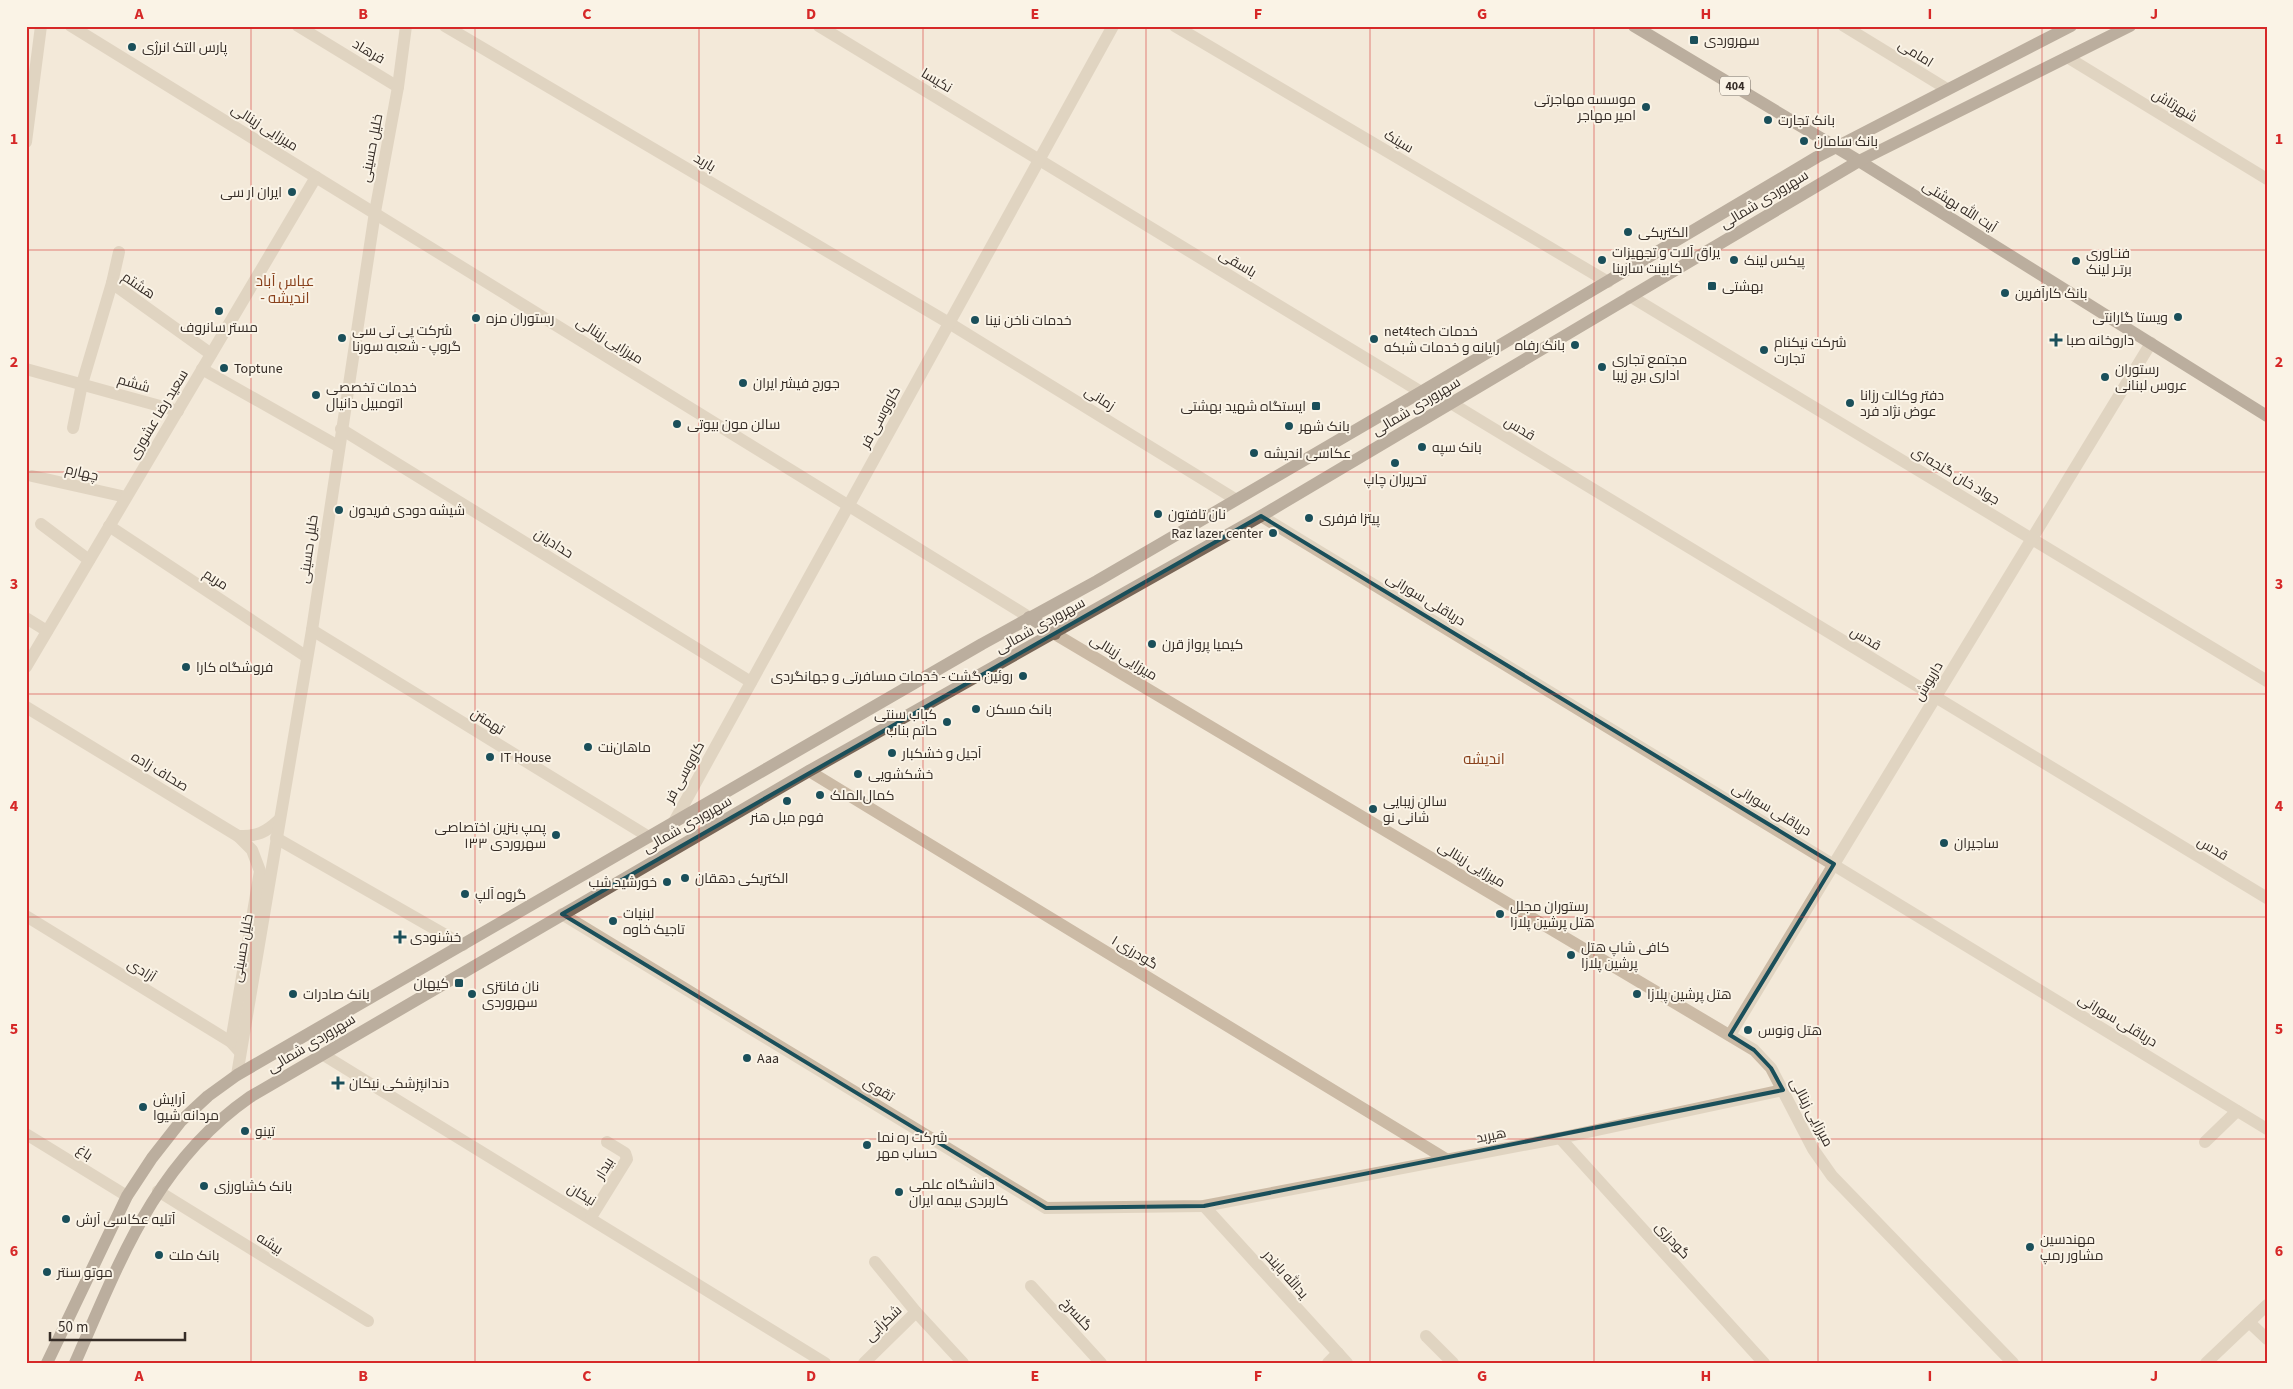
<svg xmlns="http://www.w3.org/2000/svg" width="2293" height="1389" font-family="'Source Sans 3',Cairo,sans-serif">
<rect width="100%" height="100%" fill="#f3e9d9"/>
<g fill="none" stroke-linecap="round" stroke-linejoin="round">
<g stroke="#cbbaa5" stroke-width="12">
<polyline points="71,26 1029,617"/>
<polyline points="298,26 398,87"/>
<polyline points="445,26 949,323 1235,499"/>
<polyline points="819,26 1421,392"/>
<polyline points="1175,26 1608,282"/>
<polyline points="1844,26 1947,89"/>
<polyline points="2067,57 2267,179"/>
<polyline points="26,142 41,26"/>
<polyline points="112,283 119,252"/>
<polyline points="1630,296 2267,681"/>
<polyline points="26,369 178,411"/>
<polyline points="202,369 338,446"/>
<polyline points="1451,403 2267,898"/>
<polyline points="73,428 82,384 112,283 211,354"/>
<polyline points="341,429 751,682"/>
<polyline points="32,476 126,497"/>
<polyline points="1261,516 2267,1129"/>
<polyline points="41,524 89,560"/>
<polyline points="109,526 307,657"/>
<polyline points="26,618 47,631"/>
<polyline points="312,630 649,837"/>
<polyline points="1055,634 1754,1050 1771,1068 1813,1149 1832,1176 2013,1363"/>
<polyline points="26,667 316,177"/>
<path d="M 26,707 L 238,836 C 258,836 265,833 279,820"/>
<polyline points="809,771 1446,1159"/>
<polyline points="674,822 1113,26"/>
<polyline points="276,838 463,945"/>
<polyline points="562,914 1046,1208 1204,1206 1560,1138 1783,1090"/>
<polyline points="26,916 231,1042 240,1052"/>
<polyline points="1730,1035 2151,343"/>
<polyline points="231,1042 260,871 252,850 238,836"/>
<polyline points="322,1054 825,1363"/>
<polyline points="237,1075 312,630 375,212 398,87 406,26"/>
<polyline points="26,1134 127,1196"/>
<polyline points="1560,1138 1764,1363"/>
<polyline points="2205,1142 2237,1111"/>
<polyline points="158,1191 368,1321"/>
<polyline points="1204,1206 1347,1363"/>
<polyline points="591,1217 627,1159 625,1153 607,1142"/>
<polyline points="875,1262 916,1312"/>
<polyline points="1031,1286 1101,1363"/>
<polyline points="2249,1322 2267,1339"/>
<polyline points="1426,1336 1453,1363"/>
<polyline points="864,1363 916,1312 963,1363"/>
<polyline points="1328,1363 1338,1353"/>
<polyline points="2206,1363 2267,1305"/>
</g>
<g stroke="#796657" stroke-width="12">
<polyline points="1634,26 1859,161 2267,416"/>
<polyline points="1029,617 1055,634"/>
<polyline points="47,1363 127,1196 152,1158 181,1121 208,1096 237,1075 982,644 1097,581 1421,392 1817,157 2071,26"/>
<path d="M 75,1363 C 120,1261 155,1163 250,1097 L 809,771 L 1261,516 L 1859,161 L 2130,26"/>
</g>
</g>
<path d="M0 0H2293V1389H0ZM 1261,516 L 1834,864 L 1730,1035 L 1754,1050 L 1771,1068 L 1783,1090 L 1204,1206 L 1046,1208 L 562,914 Z" fill="#f3e9d9" fill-opacity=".55" fill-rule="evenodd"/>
<path fill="none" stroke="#1a4f5a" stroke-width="4" stroke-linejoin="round" d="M 1261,516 L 1834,864 L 1730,1035 L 1754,1050 L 1771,1068 L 1783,1090 L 1204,1206 L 1046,1208 L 562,914 Z"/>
<path fill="none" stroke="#d62828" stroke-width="1" stroke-opacity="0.55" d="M 251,26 L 251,1363M 475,26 L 475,1363M 699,26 L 699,1363M 923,26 L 923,1363M 1146,26 L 1146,1363M 1370,26 L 1370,1363M 1594,26 L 1594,1363M 1818,26 L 1818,1363M 2042,26 L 2042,1363M 26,250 L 2267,250M 26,472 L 2267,472M 26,694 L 2267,694M 26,917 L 2267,917M 26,1139 L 2267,1139"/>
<g fill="#1a4f5a" stroke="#faf3e6" stroke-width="2">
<rect x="1689" y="35" width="10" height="10" rx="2.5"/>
<circle cx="132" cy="47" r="5"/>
<circle cx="1646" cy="107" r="5"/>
<circle cx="1768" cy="120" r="5"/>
<circle cx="1804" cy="141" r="5"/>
<circle cx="292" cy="192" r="5"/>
<circle cx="1628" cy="232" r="5"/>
<circle cx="1602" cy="260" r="5"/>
<circle cx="1734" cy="260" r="5"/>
<circle cx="2076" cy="261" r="5"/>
<rect x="1707" y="281" width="10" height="10" rx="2.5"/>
<circle cx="2005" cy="293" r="5"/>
<circle cx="219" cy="311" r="5"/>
<circle cx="2178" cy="317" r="5"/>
<circle cx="476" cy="318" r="5"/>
<circle cx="975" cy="320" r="5"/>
<circle cx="342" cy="338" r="5"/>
<circle cx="1374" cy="339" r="5"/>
<path d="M2053.5 332.5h5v5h5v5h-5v5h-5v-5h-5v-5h5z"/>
<circle cx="1575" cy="345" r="5"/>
<circle cx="1764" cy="350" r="5"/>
<circle cx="1602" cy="367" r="5"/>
<circle cx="224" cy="368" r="5"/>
<circle cx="2105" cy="377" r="5"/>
<circle cx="743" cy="383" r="5"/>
<circle cx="316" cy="395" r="5"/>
<circle cx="1850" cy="403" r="5"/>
<rect x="1311" y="401" width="10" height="10" rx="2.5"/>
<circle cx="677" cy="424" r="5"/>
<circle cx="1289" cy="426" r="5"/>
<circle cx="1422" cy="447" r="5"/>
<circle cx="1254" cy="453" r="5"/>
<circle cx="1395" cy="463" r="5"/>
<circle cx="339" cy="510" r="5"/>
<circle cx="1158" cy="514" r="5"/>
<circle cx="1309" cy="518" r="5"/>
<circle cx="1273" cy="533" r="5"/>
<circle cx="1152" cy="644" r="5"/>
<circle cx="186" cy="667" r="5"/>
<circle cx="1023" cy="676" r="5"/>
<circle cx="976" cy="709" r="5"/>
<circle cx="947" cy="722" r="5"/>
<circle cx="588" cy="747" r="5"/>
<circle cx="892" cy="753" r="5"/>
<circle cx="490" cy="757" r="5"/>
<circle cx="858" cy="774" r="5"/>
<circle cx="820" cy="795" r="5"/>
<circle cx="787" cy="801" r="5"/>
<circle cx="1373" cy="809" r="5"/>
<circle cx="556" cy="835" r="5"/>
<circle cx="1944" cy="843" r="5"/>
<circle cx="685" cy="878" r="5"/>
<circle cx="667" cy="882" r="5"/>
<circle cx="465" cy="894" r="5"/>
<circle cx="1500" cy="914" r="5"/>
<circle cx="613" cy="921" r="5"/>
<path d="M397.5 929.5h5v5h5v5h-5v5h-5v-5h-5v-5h5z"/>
<circle cx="1571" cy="955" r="5"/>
<rect x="454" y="978" width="10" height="10" rx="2.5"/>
<circle cx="293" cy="994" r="5"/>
<circle cx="472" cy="994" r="5"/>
<circle cx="1637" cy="994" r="5"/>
<circle cx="1748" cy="1030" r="5"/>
<circle cx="747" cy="1058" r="5"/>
<path d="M335.5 1075.5h5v5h5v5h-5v5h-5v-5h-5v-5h5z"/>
<circle cx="143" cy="1107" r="5"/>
<circle cx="245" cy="1131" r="5"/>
<circle cx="867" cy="1145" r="5"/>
<circle cx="204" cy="1186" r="5"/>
<circle cx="899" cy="1192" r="5"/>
<circle cx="66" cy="1219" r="5"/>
<circle cx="2030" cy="1247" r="5"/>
<circle cx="159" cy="1255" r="5"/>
<circle cx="47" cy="1272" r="5"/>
</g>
<g text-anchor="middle" stroke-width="4" stroke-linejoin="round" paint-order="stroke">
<rect fill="#faf3e6" stroke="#716860" stroke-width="1" x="1720" y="76.5" width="30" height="19" rx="4"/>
<g font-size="12" font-weight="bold" fill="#362d27">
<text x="1735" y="90">404</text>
</g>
<g font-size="14" fill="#362d27" stroke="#faf3e6" text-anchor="start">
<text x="1704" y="45">سهروردی</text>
<text x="142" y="52">پارس التک انرژی</text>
<text x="1636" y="104" text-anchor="end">موسسه مهاجرتی<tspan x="1636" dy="16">امیر مهاجر</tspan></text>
<text x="1778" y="125">بانک تجارت</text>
<text x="1814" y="146">بانک سامان</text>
<text x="282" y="197" text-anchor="end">ایران ار سی</text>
<text x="1638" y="237">الکتریکی</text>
<text x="1612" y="257">یراق آلات و تجهیزات<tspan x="1612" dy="16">کابینت سارینا</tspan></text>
<text x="2086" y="258">فنـاوری<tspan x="2086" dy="16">برتـر لینک</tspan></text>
<text x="1744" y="265">پیکس لینک</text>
<text x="1722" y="291">بهشتی</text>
<text x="2015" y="298">بانک کارآفرین</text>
<text x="2168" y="322" text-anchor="end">ویستا گارانتی</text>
<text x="486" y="323">رستوران مزه</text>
<text x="985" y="325">خدمات ناخن نینا</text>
<text x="219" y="332" text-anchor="middle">مستر سانروف</text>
<text x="352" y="335">شرکت پی تی سی<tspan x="352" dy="16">گروپ - شعبه سورنا</tspan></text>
<text x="1384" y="336">net4tech خدمات<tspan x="1384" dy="16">رایانه و خدمات شبکه</tspan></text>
<text x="2066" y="345">داروخانه صبا</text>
<text x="1774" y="347">شرکت نیکنام<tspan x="1774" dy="16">تجارت</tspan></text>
<text x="1565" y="350" text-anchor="end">بانک رفاه</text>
<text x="1612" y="364">مجتمع تجاری<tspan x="1612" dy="16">اداری برج زیبا</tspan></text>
<text x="234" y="373">Toptune</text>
<text x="2115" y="374">رستوران<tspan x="2115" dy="16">عروس لبنانی</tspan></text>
<text x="753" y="388">جورج فیشر ایران</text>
<text x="326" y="392">خدمات تخصصی<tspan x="326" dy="16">اتومبیل دانیال</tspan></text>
<text x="1860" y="400">دفتر وکالت رزانا<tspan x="1860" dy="16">عوض نژاد فرد</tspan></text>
<text x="1306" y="411" text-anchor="end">ایستگاه شهید بهشتی</text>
<text x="687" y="429">سالن مون بیوتی</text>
<text x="1299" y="431">بانک شهر</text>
<text x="1432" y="452">بانک سپه</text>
<text x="1264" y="458">عکاسی اندیشه</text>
<text x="1395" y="484" text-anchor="middle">تحریران چاپ</text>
<text x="349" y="515">شیشه دودی فریدون</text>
<text x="1168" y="519">نان تافتون</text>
<text x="1319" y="523">پیتزا فرفری</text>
<text x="1263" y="538" text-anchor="end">Raz lazer center</text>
<text x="1162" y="649">کیمیا پرواز قرن</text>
<text x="196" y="672">فروشگاه کارا</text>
<text x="1013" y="681" text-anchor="end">روئین گشت - خدمات مسافرتی و جهانگردی</text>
<text x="986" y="714">بانک مسکن</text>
<text x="937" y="719" text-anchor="end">کباب سنتی<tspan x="937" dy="16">حاتم بناب</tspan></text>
<text x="598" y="752">ماهان‌نت</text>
<text x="902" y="758">آجیل و خشکبار</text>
<text x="500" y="762">IT House</text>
<text x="868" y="779">خشکشویی</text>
<text x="830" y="800">کمال‌الملک</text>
<text x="1383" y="806">سالن زیبایی<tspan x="1383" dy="16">شانی نو</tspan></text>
<text x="787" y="822" text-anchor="middle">فوم مبل هنر</text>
<text x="546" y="832" text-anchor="end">پمپ بنزین اختصاصی<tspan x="546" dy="16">۱۳۳ سهروردی</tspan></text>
<text x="1954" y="848">ساجیران</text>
<text x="695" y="883">الکتریکی دهقان</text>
<text x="657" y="887" text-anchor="end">خورشید شب</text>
<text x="475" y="899">گروه آلپ</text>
<text x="1510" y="911">رستوران مجلل<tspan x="1510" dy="16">هتل پرشین پلازا</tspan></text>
<text x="623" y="918">لبنیات<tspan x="623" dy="16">تاجیک خاوه</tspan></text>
<text x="410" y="942">خشنودی</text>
<text x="1581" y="952">کافی شاپ هتل<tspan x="1581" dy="16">پرشین پلازا</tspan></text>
<text x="449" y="988" text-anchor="end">کیهان</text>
<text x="482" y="991">نان فانتزی<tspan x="482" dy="16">سهروردی</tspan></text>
<text x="303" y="999">بانک صادرات</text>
<text x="1647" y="999">هتل پرشین پلازا</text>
<text x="1758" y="1035">هتل ونوس</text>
<text x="757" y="1063">Aaa</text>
<text x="349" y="1088">دندانپزشکی نیکان</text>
<text x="153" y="1104">آرایش<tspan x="153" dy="16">مردانه شیوا</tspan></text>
<text x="255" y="1136">تینو</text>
<text x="877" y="1142">شرکت ره نما<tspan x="877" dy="16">حساب مهر</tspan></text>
<text x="909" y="1189">دانشگاه علمی<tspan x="909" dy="16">کاربردی بیمه ایران</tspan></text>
<text x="214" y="1191">بانک کشاورزی</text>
<text x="76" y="1224">آتلیه عکاسی آرش</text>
<text x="2040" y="1244">مهندسین<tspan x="2040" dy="16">مشاور رمپ</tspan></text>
<text x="169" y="1260">بانک ملت</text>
<text x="57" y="1277">موتو سنتر</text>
</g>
<g font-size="14" fill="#362d27" stroke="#faf3e6">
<text transform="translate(369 51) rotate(31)" y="5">فرهاد</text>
<text transform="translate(1916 53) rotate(32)" y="5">امامی</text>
<text transform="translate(937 80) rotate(31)" y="5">نکیسا</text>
<text transform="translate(2175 105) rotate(31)" y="5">شهرتاش</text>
<text transform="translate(265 127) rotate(32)" y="5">میرزایی زینالی</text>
<text transform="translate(1399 141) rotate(31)" y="5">سینک</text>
<text transform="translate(371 148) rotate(-79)" y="5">خلیل حسینی</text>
<text transform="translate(705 162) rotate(31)" y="5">باربد</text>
<text transform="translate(1764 199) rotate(-31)" y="5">سهروردی شمالی</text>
<text transform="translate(1960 206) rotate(32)" y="5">آیت الله بهشتی</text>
<text transform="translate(1238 263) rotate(31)" y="5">باسقی</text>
<text transform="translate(139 285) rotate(34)" y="5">هشتم</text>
<text transform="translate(610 340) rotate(32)" y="5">میرزایی زینالی</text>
<text transform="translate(134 383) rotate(16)" y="5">ششم</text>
<text transform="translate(1100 398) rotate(32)" y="5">زمانی</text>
<text transform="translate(1416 406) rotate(-31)" y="5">سهروردی شمالی</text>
<text transform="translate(158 414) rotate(-59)" y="5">سعید رضا عشوری</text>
<text transform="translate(880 417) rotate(-61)" y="5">کاووسی فر</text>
<text transform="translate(1520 428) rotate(31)" y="5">قدس</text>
<text transform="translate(82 472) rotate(13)" y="5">چهارم</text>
<text transform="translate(1956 475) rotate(31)" y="5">جواد خان گنجه‌ای</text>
<text transform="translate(554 543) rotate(32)" y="5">حدادیان</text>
<text transform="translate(308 549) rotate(-82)" y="5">خلیل حسینی</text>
<text transform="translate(216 579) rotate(33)" y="5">مریم</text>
<text transform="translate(1426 599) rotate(31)" y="5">دریاقلی سورانی</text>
<text transform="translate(1040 625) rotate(-29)" y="5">سهروردی شمالی</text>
<text transform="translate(1866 638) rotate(31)" y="5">قدس</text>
<text transform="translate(1124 657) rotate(31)" y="5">میرزایی زینالی</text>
<text transform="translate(1928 681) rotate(-59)" y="5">داریوش</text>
<text transform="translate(488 721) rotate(32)" y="5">تهمتن</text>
<text transform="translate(160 771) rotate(31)" y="5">صحاف زاده</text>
<text transform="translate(684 772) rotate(-61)" y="5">کاووسی فر</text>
<text transform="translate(1772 809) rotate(31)" y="5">دریاقلی سورانی</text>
<text transform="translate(687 824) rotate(-30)" y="5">سهروردی شمالی</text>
<text transform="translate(2213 848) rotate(31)" y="5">قدس</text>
<text transform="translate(1472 864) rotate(31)" y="5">میرزایی زینالی</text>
<text transform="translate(242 948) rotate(-80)" y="5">خلیل حسینی</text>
<text transform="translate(1135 952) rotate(31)" y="5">گودرزی ۱</text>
<text transform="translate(142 970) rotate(32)" y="5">آزادی</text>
<text transform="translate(2118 1020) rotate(31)" y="5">دریاقلی سورانی</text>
<text transform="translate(311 1043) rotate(-31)" y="5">سهروردی شمالی</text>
<text transform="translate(879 1089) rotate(31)" y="5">تقوی</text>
<text transform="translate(1812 1112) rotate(62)" y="5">میرزایی زینالی</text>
<text transform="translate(1491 1135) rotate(-11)" y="5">هیربد</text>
<text transform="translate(85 1152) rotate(32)" y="5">باغ</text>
<text transform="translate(604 1168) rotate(-58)" y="5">بیدار</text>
<text transform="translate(582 1194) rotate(31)" y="5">نیکان</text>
<text transform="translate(1673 1240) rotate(48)" y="5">گودرزی</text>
<text transform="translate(270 1243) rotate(32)" y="5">بیشه</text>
<text transform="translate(1286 1274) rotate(48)" y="5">یدالله بایندر</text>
<text transform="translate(1077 1314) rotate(48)" y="5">گلسرخ</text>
<text transform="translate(883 1323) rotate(-44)" y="5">شکرآبی</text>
</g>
<g font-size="15" fill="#89411c" stroke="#faf3e6">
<text x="285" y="286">عباس آباد<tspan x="285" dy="17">- اندیشه</tspan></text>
<text x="1484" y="764">اندیشه</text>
</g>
</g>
<rect width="2293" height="1389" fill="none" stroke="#faf3e6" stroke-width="55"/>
<path d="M50 1332v8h135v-8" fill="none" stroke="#362d27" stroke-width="2.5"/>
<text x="58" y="1332" font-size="15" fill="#362d27" stroke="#faf3e6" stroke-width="4" paint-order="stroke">50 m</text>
<rect x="28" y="28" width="2238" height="1334" fill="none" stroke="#d62828" stroke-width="2"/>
<g font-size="16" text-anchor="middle" font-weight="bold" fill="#d62828">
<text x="139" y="19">A</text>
<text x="363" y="19">B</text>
<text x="587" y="19">C</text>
<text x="811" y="19">D</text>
<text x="1035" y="19">E</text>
<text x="1258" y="19">F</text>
<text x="1482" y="19">G</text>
<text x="1706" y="19">H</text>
<text x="1930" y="19">I</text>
<text x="2154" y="19">J</text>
<text x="14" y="144">1</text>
<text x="2279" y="144">1</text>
<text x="14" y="367">2</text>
<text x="2279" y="367">2</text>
<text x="14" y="589">3</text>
<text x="2279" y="589">3</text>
<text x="14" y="811">4</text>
<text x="2279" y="811">4</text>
<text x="14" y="1034">5</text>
<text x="2279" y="1034">5</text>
<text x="14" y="1256">6</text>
<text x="2279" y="1256">6</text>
<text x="139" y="1381">A</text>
<text x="363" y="1381">B</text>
<text x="587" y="1381">C</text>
<text x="811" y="1381">D</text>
<text x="1035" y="1381">E</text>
<text x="1258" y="1381">F</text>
<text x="1482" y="1381">G</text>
<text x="1706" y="1381">H</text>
<text x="1930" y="1381">I</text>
<text x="2154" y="1381">J</text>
</g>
</svg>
